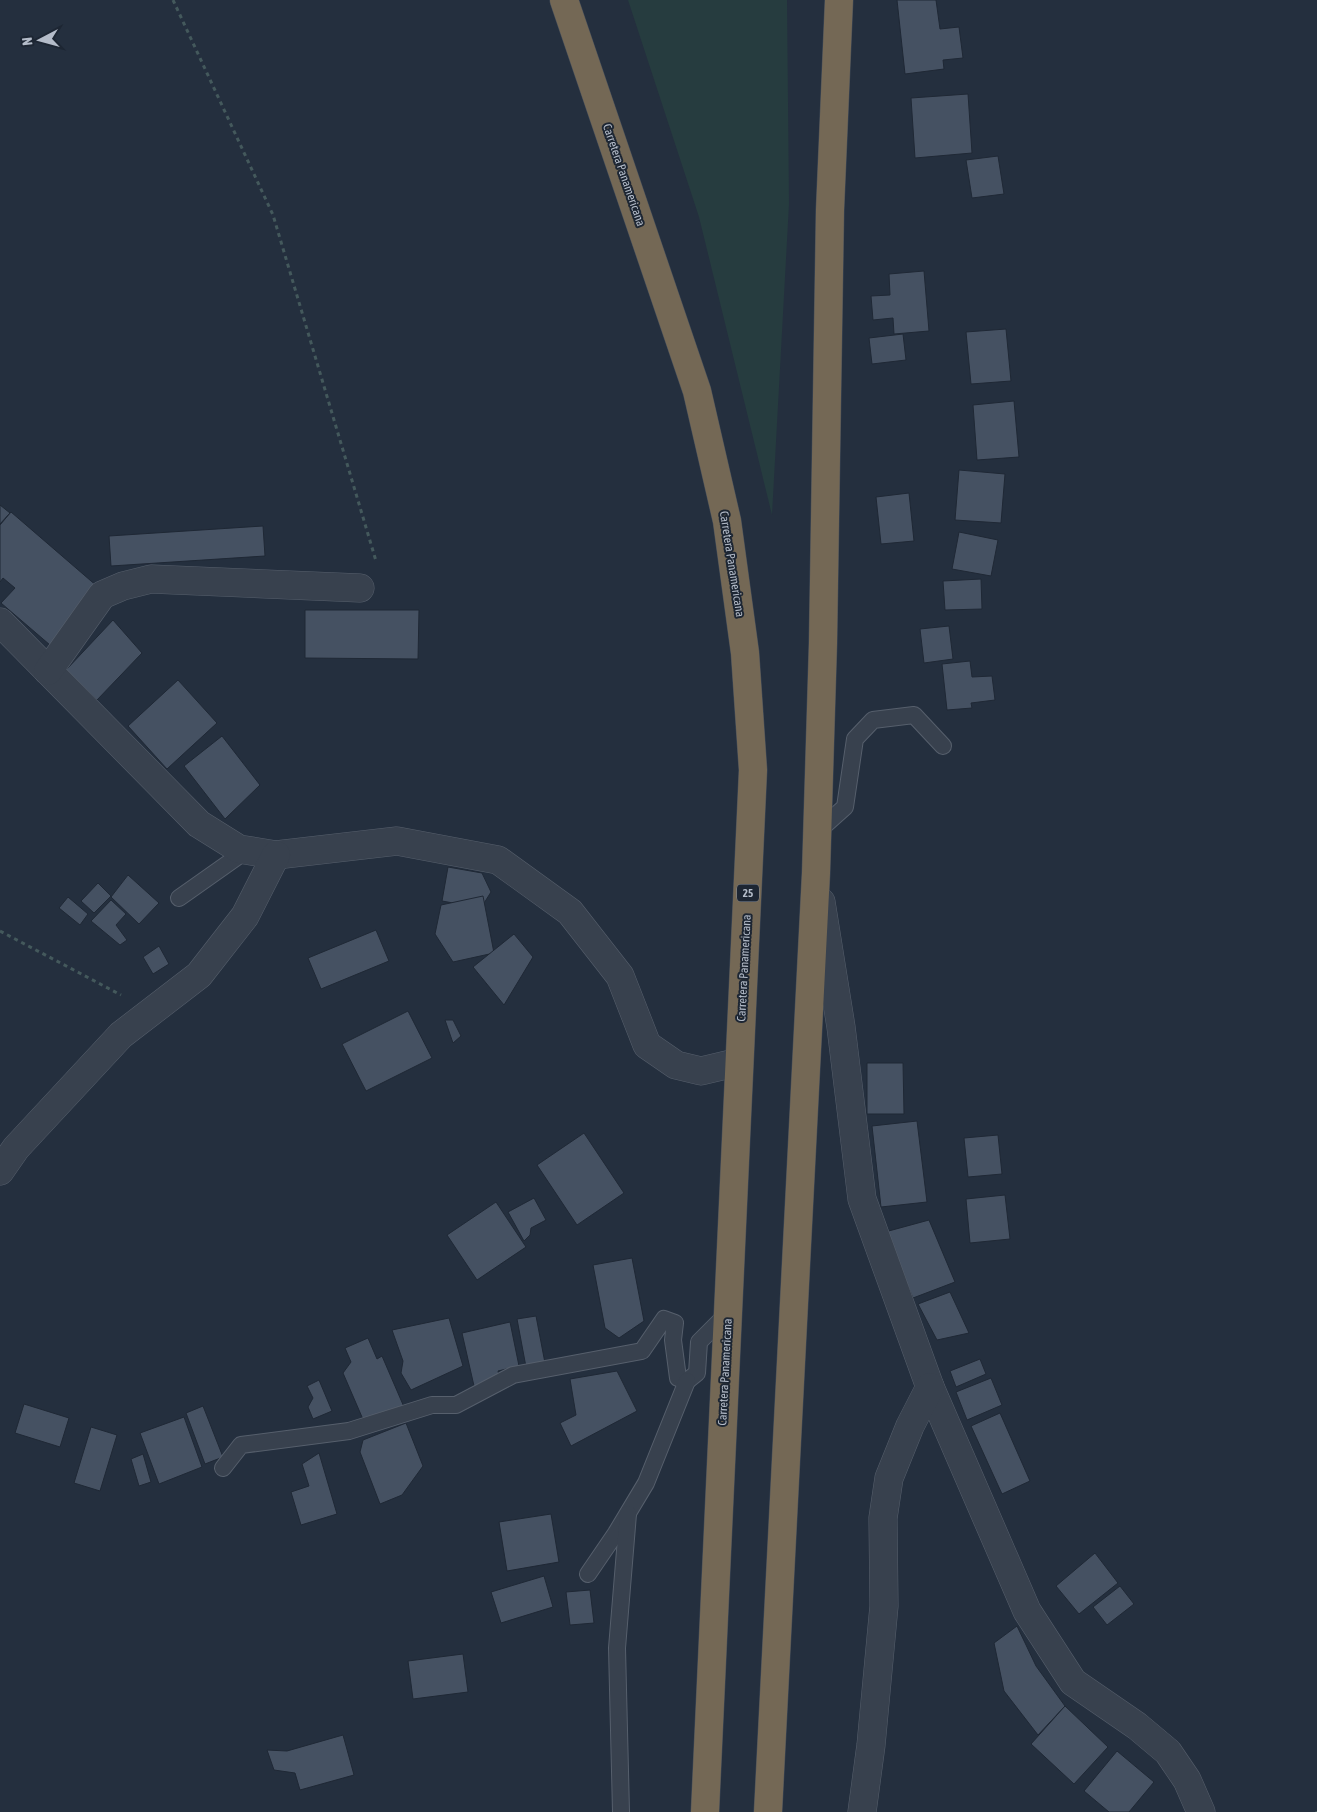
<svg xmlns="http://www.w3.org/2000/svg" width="1317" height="1812" font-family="'Asap Condensed',sans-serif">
<rect width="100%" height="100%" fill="#242f3e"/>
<polygon fill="#263c3f" points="628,0 787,0 789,204 772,515 699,217"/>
<g fill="#455162" stroke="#1f2835">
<polygon points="897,0 936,0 940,29 959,27 963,58 943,60 944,69 905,74"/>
<polygon points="968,94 972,153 915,158 911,98"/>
<polygon points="998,156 1004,194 972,198 966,160"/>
<polygon points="924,271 929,331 894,334 893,318 873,320 871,296 890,295 889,274"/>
<polygon points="1006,329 1011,381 971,384 966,332"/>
<polygon points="903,334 906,360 872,364 869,338"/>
<polygon points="1014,401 1019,457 977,460 973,405"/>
<polygon points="959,470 1005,474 1001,523 955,520"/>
<polygon points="909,493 914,541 881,544 876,497"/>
<polygon points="0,505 10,513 0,524"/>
<polygon points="11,512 98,587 50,645 1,603 15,588 3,578 0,582 0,525"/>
<polygon points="263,526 265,556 111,566 109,536"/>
<polygon points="959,532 998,540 991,576 952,569"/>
<polygon points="981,579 982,609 945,610 943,581"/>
<polygon points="305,610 419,610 418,659 305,658"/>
<polygon points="113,620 142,653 97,700 66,670"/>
<polygon points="949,626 953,659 924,663 920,629"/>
<polygon points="970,661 972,677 992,676 995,700 971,703 972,708 947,710 942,664"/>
<polygon points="178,680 217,723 167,769 128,726"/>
<polygon points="222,736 260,785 225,819 184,766"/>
<polygon points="448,867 482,873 491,892 481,908 442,901"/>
<polygon points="128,875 159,903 139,924 111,897"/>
<polygon points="98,883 111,896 94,913 81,901"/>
<polygon points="483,896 494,953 453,962 435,934 441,905"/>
<polygon points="68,897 88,914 80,925 59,908"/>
<polygon points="111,900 126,914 116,925 127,940 120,945 91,921"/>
<polygon points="376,930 389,961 321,989 308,958"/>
<polygon points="514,934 533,957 504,1005 473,967"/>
<polygon points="159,946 169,964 153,974 143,957"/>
<polygon points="408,1011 432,1058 366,1091 342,1044"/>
<polygon points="445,1020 453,1020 461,1036 453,1043"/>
<polygon points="867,1063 903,1063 904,1114 867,1114"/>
<polygon points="917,1121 927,1202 881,1207 872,1126"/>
<polygon points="584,1133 624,1193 577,1225 537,1165"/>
<polygon points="998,1135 1002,1174 968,1177 964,1138"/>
<polygon points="1005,1195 1010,1239 970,1243 966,1199"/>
<polygon points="534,1198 546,1220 531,1228 530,1235 524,1241 508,1212"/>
<polygon points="496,1202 526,1247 477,1280 447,1235"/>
<polygon points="929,1220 955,1282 913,1298 885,1232"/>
<polygon points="632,1258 644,1321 619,1338 605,1328 593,1265"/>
<polygon points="950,1292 969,1333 937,1340 918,1304"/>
<polygon points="536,1316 545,1363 526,1367 517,1319"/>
<polygon points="449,1318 463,1366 411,1390 401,1373 403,1361 392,1330"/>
<polygon points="510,1322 519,1366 498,1371 500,1380 474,1386 462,1333"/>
<polygon points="368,1338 377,1359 382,1356 404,1407 365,1424 343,1373 351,1362 345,1348"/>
<polygon points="980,1359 986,1374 956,1387 950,1371"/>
<polygon points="617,1371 637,1411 571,1446 560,1423 576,1415 570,1379"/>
<polygon points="991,1378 1002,1405 967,1420 956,1392"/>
<polygon points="319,1380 332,1411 313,1419 308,1407 313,1398 307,1386"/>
<polygon points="24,1404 69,1418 60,1447 15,1433"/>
<polygon points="203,1406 223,1457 205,1464 186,1413"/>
<polygon points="1000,1413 1030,1481 1002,1494 971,1426"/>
<polygon points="184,1417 202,1467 159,1484 140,1433"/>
<polygon points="406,1423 423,1466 402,1495 380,1504 360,1452 363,1440"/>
<polygon points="91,1427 117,1435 100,1491 74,1483"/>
<polygon points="319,1453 337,1514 301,1525 291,1492 309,1486 302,1464"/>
<polygon points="143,1454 151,1482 139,1486 131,1459"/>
<polygon points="551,1514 559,1562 507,1571 499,1522"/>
<polygon points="1095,1553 1118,1583 1079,1614 1056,1586"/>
<polygon points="544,1576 553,1607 501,1623 491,1592"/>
<polygon points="1120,1586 1134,1604 1107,1625 1093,1607"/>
<polygon points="590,1590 594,1623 570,1625 566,1592"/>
<polygon points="1017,1626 1036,1666 1065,1706 1038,1735 1004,1691 994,1643"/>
<polygon points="463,1654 468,1692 413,1699 408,1661"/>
<polygon points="1065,1706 1108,1747 1074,1784 1031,1744"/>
<polygon points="343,1735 354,1775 300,1790 295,1773 274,1770 267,1750 287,1751"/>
<polygon points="1117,1751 1154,1782 1129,1812 1109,1812 1084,1791"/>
</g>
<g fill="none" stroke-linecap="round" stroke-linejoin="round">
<g stroke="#565f6c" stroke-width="18">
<g id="lane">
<polyline points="817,832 845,807 855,739 873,720 914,715 943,746"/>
<polyline points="179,898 247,850"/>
<polyline points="223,1468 241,1445 349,1431 432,1405 456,1405 513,1375 642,1351 664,1319 675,1323 673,1340 678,1378 687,1381 697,1373 699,1342 727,1314"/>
<polyline points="588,1574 616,1533 646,1483 687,1381"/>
<polyline points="621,1812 617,1648 628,1514"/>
</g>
</g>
<g stroke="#565f6c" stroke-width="29">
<g id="street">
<polyline points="0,622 199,824 239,849 276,855 397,841 498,860 570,912 620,976 647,1045 676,1065 701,1071 739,1062"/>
<polyline points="48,671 102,595 123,586 151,579 360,588"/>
<polyline points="821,902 841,1027 862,1199 930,1387 1027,1611 1073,1682 1137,1726 1168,1752 1187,1780 1201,1812"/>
<polyline points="0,1171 16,1148 121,1035 199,975 245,916 276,855"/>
<polyline points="862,1812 871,1745 884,1606 883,1518 889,1478 910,1426 930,1387"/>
</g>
</g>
<g stroke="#434c59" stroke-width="29">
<g id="highway">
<polyline points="564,0 697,391 727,521 745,653 753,770 705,1812"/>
<polyline points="768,1812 816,873 823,643 830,210 839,0"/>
</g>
</g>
<g stroke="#44595c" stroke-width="3" stroke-dasharray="4 4" stroke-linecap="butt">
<polyline points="173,0 273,215 376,561"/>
<polyline points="0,931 121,995"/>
<polyline points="1317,1812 1317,1811"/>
</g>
<use href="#lane" stroke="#38414e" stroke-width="16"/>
<use href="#street" stroke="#38414e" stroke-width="28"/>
<use href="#highway" stroke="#746855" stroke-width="28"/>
</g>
<g text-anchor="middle" stroke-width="4" stroke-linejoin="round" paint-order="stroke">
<rect fill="#1d2633" stroke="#878f9c" stroke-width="1" x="737" y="884.5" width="22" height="17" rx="4"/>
<g font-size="11" font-weight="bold" fill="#b4bcc9">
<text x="748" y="897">25</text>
</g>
<g font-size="12" fill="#b4bcc9" stroke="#1d2633">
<text transform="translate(624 175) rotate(71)" y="4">Carretera Panamericana</text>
<text transform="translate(732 564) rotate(81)" y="4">Carretera Panamericana</text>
<text transform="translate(744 968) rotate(-87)" y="4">Carretera Panamericana</text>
<text transform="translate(725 1372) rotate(-87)" y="4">Carretera Panamericana</text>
</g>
</g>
<g transform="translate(40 40) rotate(264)" stroke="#1d2633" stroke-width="4" paint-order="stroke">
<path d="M0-4L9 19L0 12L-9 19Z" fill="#b4bcc9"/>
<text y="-8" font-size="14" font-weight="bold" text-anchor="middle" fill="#b4bcc9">N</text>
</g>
</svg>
